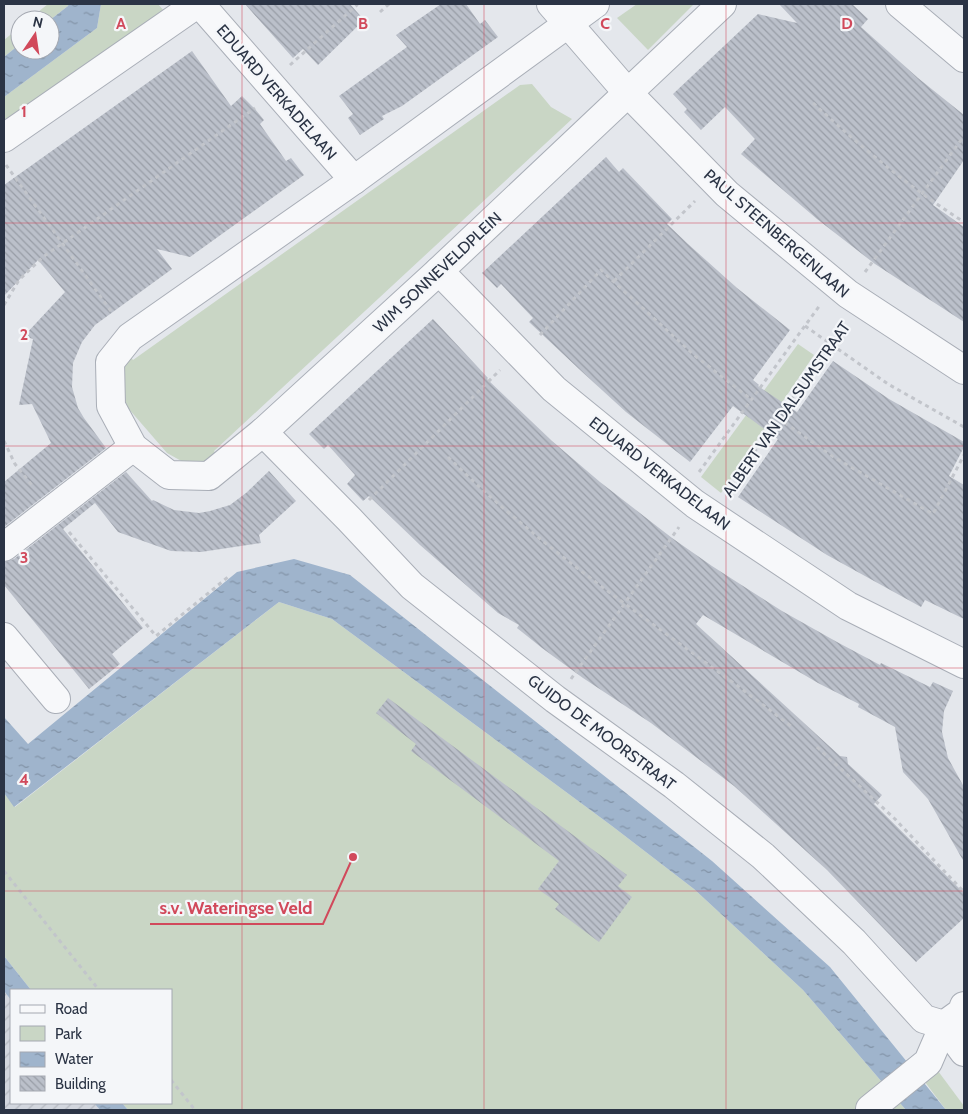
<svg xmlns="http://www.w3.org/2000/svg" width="968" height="1114" font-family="Cabin,sans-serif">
<defs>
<pattern id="industrial-furrows" width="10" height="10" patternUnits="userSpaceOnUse" patternTransform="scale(1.25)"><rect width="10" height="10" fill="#d2d6de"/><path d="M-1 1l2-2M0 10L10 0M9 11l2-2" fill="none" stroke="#b4b8c0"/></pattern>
<pattern id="water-ripples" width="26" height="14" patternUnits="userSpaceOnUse" patternTransform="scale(1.25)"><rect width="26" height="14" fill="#9fb4cc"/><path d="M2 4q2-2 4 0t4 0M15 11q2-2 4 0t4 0" fill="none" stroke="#8293a7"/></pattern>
<pattern id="building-back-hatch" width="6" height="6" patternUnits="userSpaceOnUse" patternTransform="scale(1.25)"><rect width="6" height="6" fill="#bbc0ca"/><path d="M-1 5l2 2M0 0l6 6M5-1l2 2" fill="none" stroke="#989da6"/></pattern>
</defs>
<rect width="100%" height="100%" fill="#e4e7ec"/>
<polygon fill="url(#industrial-furrows)" points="4,991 11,1000 11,1103 94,1103 100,1110 4,1110"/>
<g fill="#c9d6c5">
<polygon points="48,4 69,4 68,6 50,20 28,20"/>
<polygon points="101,4 158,4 164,11 4,122 4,97 97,28"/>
<polygon points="637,4 694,4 648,50 617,18"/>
<polygon points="20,27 20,44 4,57 4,40"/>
<polygon points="532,84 551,107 572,119 214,451 218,458 203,466 185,463 167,453 128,408 120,388 121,362 128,354 133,360 520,85"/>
<polygon points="798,344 814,355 721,493 701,477"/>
<polygon points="279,602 332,619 612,826 694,889 803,990 906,1110 128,1110 122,1103 171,1103 171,990 31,990 4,956 4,793 15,807"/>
<polygon points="938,1071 964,1106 964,1110 946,1110 925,1082"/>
</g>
<g fill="url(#water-ripples)">
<polygon points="69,4 101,4 97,28 4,97 4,57 20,44 20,50 50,50 50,20 68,6"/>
<polygon points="294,559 350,575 712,861 830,967 946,1110 906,1110 803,990 694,889 612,826 332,619 279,602 14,807 4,793 4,717 28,744 237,572"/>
<polygon points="4,956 31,990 11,990 11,1000 4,991"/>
<polygon points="94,1103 122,1103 128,1110 100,1110"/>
</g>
<g fill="url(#building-back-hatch)">
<polygon points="245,4 350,4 364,20 318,65 303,49 293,58"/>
<polygon points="441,4 466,4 480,24 485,20 498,37 402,106 382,116 384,119 360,135 348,118 353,114 339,96 407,47 396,35"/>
<polygon points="779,4 852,4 868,19 861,27 918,78 964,115 964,160 933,205 964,227 964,322 875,264 817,219 741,154 755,139 725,107 701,130 684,112 687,109 673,94 758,14 797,23"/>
<polygon points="192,51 231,106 242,96 255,109 264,120 260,124 286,161 291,158 304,175 190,257 157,249 172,269 95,325 82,342 73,363 72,387 78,408 84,418 106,448 4,527 4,482 51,443 32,404 19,405 33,339 24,336 65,292 38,260 4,296 4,185"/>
<polygon points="606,157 619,172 623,168 672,219 667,224 688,244 737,288 790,330 753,380 759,385 758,386 797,412 833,361 889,399 964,442 964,447 949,476 964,485 964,619 925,600 921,607 827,555 738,497 778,439 733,406 690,462 626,412 579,369 529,322 533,318 501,284 497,288 482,273"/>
<polygon points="433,319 488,378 487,379 552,441 600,482 672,538 712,566 782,611 837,642 880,665 881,663 930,687 933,682 953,691 944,711 942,732 948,758 964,787 964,862 928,799 903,772 895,727 858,707 859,704 818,683 703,615 696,624 840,756 847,757 848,764 882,795 874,804 964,893 964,918 916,962 827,870 734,786 651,723 583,678 542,648 517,628 519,625 498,613 420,545 369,496 363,501 347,484 355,475 328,445 324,449 309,434"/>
<polygon points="269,471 296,501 259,535 261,543 201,552 171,551 118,532 95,503 63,529 143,628 112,654 120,664 89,689 4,585 4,562 14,559 126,472 152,501 153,500 174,510 199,513 210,511 230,505 246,493"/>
<polygon points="388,698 627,875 618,886 632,897 599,942 555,909 559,904 538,889 559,861 411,751 416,744 376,713"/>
</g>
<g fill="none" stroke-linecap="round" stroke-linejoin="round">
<g stroke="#a9aeb7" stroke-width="30">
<g id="minor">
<polyline points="200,4 354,180"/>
<polyline points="551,4 627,92 727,194 848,294 964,370"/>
<polyline points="595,4 354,180 130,337 110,362 111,406 133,447 169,475 209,476 263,432 439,271 722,4"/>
<polyline points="900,4 964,58"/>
<polyline points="4,138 197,4"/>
<polyline points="439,271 554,389 695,504 848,606 964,664"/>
<polyline points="263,432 349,519 412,586 555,699 674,785 763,856 854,942 924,1019 944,1025"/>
<polyline points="4,547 133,447"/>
<polyline points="4,637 56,699"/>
<polyline points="944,1025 964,1052"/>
<polyline points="944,1025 962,1012 964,1006"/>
<polyline points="870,1109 928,1062 944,1025"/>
</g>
</g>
<g stroke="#c2c5cb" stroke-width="3" stroke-dasharray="4 4" stroke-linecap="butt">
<polyline points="380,12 389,4"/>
<polyline points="290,65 357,5 356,4"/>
<path d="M 813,103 C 860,146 910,188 964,222"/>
<polyline points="6,165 113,314"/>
<polyline points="865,272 964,136"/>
<polyline points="614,281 695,201"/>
<polyline points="4,305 19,280 43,257 255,108"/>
<polyline points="805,326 888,384 964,427"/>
<polyline points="540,335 601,270 694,355 752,400"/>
<polyline points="778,418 835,458 933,514 964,455"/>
<polyline points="4,441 15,464 34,488"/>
<path d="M 448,457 C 552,560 676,637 792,727"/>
<polyline points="699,472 820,305"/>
<polyline points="727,492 778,418 845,326"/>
<polyline points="369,500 500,370"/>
<polyline points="69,532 156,636 228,577"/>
<polyline points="571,679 679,527"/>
<polyline points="817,747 895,819 964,892"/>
<polyline points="4,871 99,990"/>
<polyline points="171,1080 195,1110"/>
</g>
<use href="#minor" stroke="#f7f8fa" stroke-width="28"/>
</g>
<path fill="none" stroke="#d1495b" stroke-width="1" stroke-opacity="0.55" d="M 242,4 L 242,1110M 484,4 L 484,1110M 726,4 L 726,1110M 4,223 L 964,223M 4,446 L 964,446M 4,668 L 964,668M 4,891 L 964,891"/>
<g text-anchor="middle" stroke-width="4.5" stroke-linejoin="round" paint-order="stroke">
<g font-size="16" fill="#2b3445" stroke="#f4f6f9">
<text transform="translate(277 92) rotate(49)" y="6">EDUARD VERKADELAAN</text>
<text transform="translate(777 233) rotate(41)" y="6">PAUL STEENBERGENLAAN</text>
<text transform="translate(437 272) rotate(-43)" y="6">WIM SONNEVELDPLEIN</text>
<text transform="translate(786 409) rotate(-55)" y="6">ALBERT VAN DALSUMSTRAAT</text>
<text transform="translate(660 473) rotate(38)" y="6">EDUARD VERKADELAAN</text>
<text transform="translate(602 732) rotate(37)" y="6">GUIDO DE MOORSTRAAT</text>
</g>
</g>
<g font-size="16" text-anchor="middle" font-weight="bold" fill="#d1495b" stroke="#f4f6f9" stroke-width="4.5" stroke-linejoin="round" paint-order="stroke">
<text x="121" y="29">A</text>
<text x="363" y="29">B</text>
<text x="605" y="29">C</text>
<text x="847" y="29">D</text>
<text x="24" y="117">1</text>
<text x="24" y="340">2</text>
<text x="24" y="563">3</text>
<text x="24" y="785">4</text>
</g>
<path fill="none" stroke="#d1495b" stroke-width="2" d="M353 857L323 924H150"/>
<circle fill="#d1495b" stroke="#f4f6f9" stroke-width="2" cx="353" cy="857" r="5"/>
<g font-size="18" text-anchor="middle" font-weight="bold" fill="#d1495b" stroke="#f4f6f9" stroke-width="4.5" stroke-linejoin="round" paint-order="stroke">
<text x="236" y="914">s.v. Wateringse Veld</text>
</g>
<rect width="968" height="1114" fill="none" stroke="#2b3445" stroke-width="10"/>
<rect x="10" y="989" width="162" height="115" fill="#f4f6f9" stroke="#a4a8b1"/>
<rect x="20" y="1005" width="25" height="8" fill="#f7f8fa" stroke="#a4a8b1"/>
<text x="55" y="1014" font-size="15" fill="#2b3445">Road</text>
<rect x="20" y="1026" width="25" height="15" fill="#c9d6c5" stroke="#a4a8b1"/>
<text x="55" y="1039" font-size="15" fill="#2b3445">Park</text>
<rect x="20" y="1052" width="25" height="15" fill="url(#water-ripples)" stroke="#a4a8b1"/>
<text x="55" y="1064" font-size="15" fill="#2b3445">Water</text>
<rect x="20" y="1076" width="25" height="15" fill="url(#building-back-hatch)" stroke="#a4a8b1"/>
<text x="55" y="1089" font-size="15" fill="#2b3445">Building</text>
<g transform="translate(35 35) rotate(13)"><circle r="24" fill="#f4f6f9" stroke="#a4a8b1"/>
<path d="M0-4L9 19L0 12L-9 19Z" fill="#d1495b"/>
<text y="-8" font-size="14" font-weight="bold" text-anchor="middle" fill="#2b3445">N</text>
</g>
</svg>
